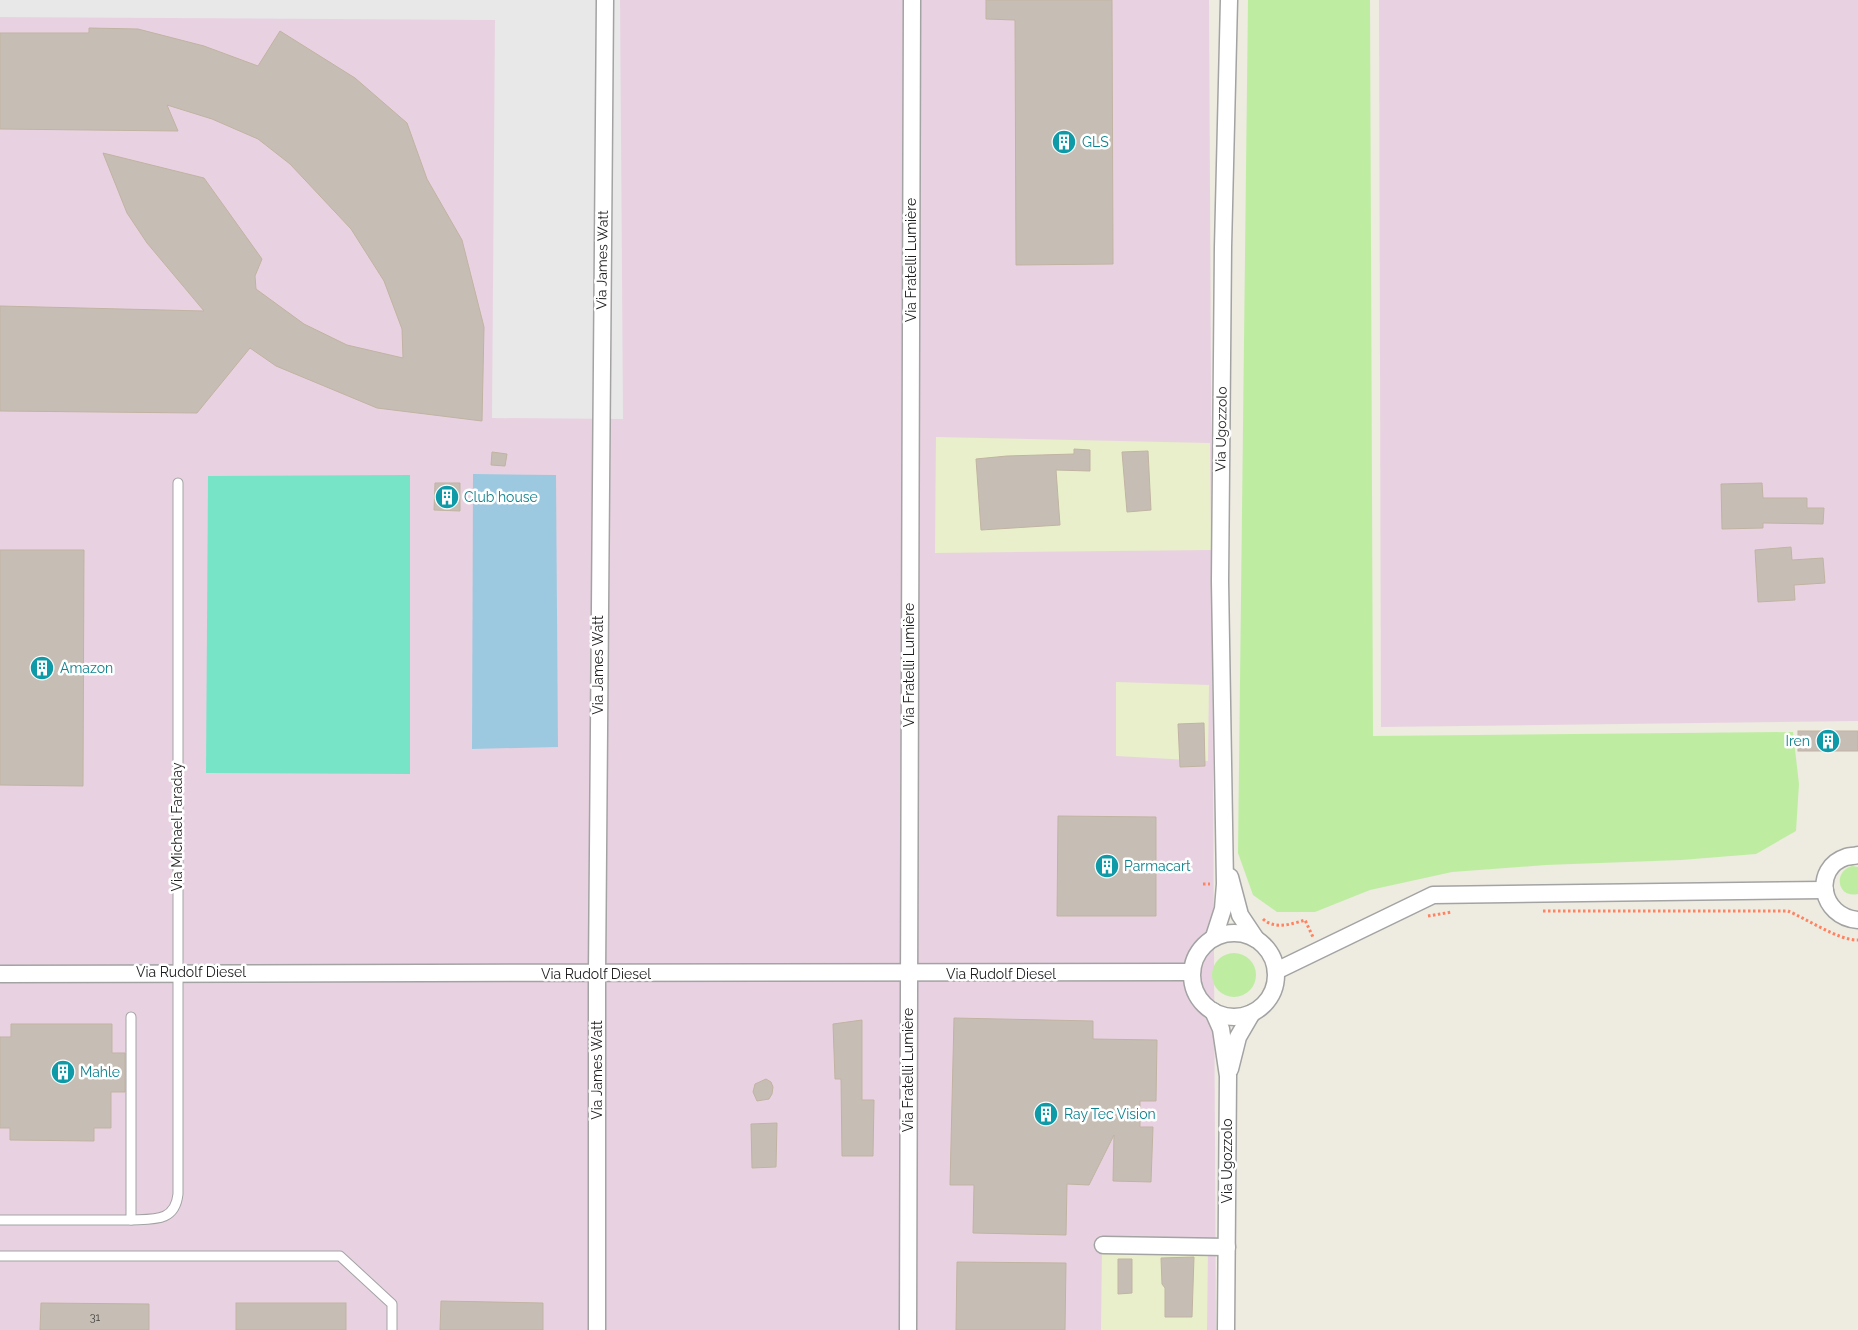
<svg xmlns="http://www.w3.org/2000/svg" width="1858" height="1330" font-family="Raleway,sans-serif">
<rect width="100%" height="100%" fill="#eeebe1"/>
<g fill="#e8d2e1">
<polygon points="0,0 1209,0 1216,1330 0,1330"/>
<polygon points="1379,0 1858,0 1858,721 1381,727"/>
</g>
<g fill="#e8efca">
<polygon points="936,437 1210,443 1211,550 935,553"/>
<polygon points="1116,682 1209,685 1208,761 1116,756"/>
<polygon points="1102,1248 1208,1249 1207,1330 1101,1330"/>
</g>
<g fill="#beeda2">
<polygon points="1248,0 1370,0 1373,736 1793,732 1799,784 1796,831 1756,854 1681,860 1546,865 1452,872 1370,890 1315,912 1277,912 1253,895 1238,853"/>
<path d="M 1852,866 L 1858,867 L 1858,894 C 1838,899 1832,872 1852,866 Z"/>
<circle cx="1234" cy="975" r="22"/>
</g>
<polygon fill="#78e4c7" points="410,475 410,774 206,773 208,476"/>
<polygon fill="#e8e8e8" points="0,0 620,0 623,419 492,418 495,20 0,17"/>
<polygon fill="#9dc9e0" points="473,474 556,475 558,747 472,749"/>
<g fill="#c6beb4" stroke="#c1b3a2">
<polygon points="986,0 1112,0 1113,264 1016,265 1015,20 986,19"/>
<polygon points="89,28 138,29 204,46 258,66 280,31 355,78 407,123 427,179 462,240 484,327 482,421 377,408 276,366 250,348 197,413 0,411 0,306 204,311 147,243 127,213 103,153 204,178 262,259 255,276 256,289 304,324 347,345 403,358 402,329 384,281 351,229 290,164 258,139 212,119 167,105 178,131 0,129 0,33 89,33"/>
<polygon points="1074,449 1090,450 1090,471 1056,470 1060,525 981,530 976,459 1007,456 1074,454"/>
<polygon points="1148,451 1151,510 1127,512 1122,452"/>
<polygon points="492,452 507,454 505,466 491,465"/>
<polygon points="435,483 460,483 460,511 434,510"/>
<polygon points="1762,483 1763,498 1807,498 1807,508 1824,508 1823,524 1763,523 1763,528 1722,529 1721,484"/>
<polygon points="1791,547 1792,560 1823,558 1825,583 1794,585 1795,600 1758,602 1755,550"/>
<polygon points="0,550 84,550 83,786 0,785"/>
<polygon points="1204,723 1205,766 1180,767 1178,724"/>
<rect x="1798" y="731" width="60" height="20"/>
<polygon points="1058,816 1156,817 1156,916 1057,916"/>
<polygon points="954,1018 1093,1021 1093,1039 1157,1040 1156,1101 1140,1101 1140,1127 1153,1127 1151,1182 1113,1181 1114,1135 1089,1185 1067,1184 1066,1235 973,1233 974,1185 950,1185"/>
<polygon points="862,1020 862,1100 874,1100 873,1156 842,1156 841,1079 835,1079 833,1024"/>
<polygon points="11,1024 112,1024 112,1053 125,1053 125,1092 111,1092 111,1128 94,1128 94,1141 10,1140 10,1128 0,1128 0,1037 11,1037"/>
<polygon points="766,1079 771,1082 773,1087 772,1094 769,1099 757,1101 753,1092 755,1084"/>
<polygon points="777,1123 776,1167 752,1168 751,1124"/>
<polygon points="1194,1257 1192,1317 1165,1317 1165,1288 1162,1284 1161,1258"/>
<polygon points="1118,1259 1132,1259 1132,1293 1118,1294"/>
<polygon points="957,1262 1066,1263 1065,1330 956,1330"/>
<polygon points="441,1301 543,1303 543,1330 440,1330"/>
<polygon points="41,1303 149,1304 149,1330 40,1330"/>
<rect x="236" y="1303" width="110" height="27"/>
</g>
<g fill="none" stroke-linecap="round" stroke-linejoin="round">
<g stroke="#a3a3a3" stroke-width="11">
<g id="lane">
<polyline points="0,1220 131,1220 131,1017"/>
<path d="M 131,1220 C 154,1219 175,1222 178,1194 L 178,483"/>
<polyline points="0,1256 340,1256 392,1304 392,1330"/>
</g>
</g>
<g stroke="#a3a3a3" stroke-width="19">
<g id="street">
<path d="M 1858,855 C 1854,856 1850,856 1846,857 C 1812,868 1820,917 1858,920"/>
<polyline points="1230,877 1240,915 1256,939"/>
<circle cx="1234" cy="975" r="42"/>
<polyline points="1214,937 1223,909 1225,884 1220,581 1223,247 1229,0"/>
<polyline points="1276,971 1433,895 1825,890"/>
<path d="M 0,974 C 397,970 795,975 1192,972"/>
<polyline points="1213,1011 1221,1029 1228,1076 1226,1330"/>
<polyline points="1230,1069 1238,1037 1252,1013"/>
<polyline points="1103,1245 1227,1247"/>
<polyline points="597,1330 597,974 605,0"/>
<polyline points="908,1330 912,0"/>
</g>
</g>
<g stroke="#ff8361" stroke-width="3" stroke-dasharray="2.5 2.5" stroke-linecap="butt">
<polyline points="1203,884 1210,884"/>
<path d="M 1543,911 L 1788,911 C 1807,919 1840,941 1858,940"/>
<polyline points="1428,916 1452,912"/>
<path d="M 1263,919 C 1275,930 1292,924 1305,920 L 1313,937"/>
</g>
<use href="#lane" stroke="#fff" stroke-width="9"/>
<use href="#street" stroke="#fff" stroke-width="16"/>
</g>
<defs>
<g id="building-disc" transform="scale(1.25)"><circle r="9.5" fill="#0f9aa8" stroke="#fff"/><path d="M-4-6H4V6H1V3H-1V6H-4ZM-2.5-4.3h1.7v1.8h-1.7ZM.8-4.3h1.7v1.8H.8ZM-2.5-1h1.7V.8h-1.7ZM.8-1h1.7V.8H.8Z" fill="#fff"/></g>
</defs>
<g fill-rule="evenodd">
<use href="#building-disc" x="1064" y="142"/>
<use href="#building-disc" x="447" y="497"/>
<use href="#building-disc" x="42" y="668"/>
<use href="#building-disc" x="1828" y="741"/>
<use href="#building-disc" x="1107" y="866"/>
<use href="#building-disc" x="63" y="1072"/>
<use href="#building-disc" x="1046" y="1114"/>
</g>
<g text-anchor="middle" stroke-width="5" stroke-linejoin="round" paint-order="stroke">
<g font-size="11" fill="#464442">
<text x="95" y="1321">31</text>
</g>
<g font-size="14" fill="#0d838f" stroke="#fff" text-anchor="start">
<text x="1082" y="147">GLS</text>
<text x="464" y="502">Club house</text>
<text x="60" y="673">Amazon</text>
<text x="1810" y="746" text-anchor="end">Iren</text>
<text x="1124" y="871">Parmacart</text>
<text x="80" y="1077">Mahle</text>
<text x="1064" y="1119">Ray Tec Vision</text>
</g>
<g font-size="14" fill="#1c1c1c" stroke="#fff">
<text transform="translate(602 260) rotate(-89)" y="5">Via James Watt</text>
<text transform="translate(911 260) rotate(-90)" y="5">Via Fratelli Lumière</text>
<text transform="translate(1221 429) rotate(-89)" y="5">Via Ugozzolo</text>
<text transform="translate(598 665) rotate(-90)" y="5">Via James Watt</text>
<text transform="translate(909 665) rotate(-90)" y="5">Via Fratelli Lumière</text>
<text transform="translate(177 827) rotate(-90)" y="5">Via Michael Faraday</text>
<text x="191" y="977">Via Rudolf Diesel</text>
<text x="596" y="979">Via Rudolf Diesel</text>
<text x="1001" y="979">Via Rudolf Diesel</text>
<text transform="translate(597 1070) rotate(-90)" y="5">Via James Watt</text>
<text transform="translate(908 1070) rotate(-90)" y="5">Via Fratelli Lumière</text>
<text transform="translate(1227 1161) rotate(-90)" y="5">Via Ugozzolo</text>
</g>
</g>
</svg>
